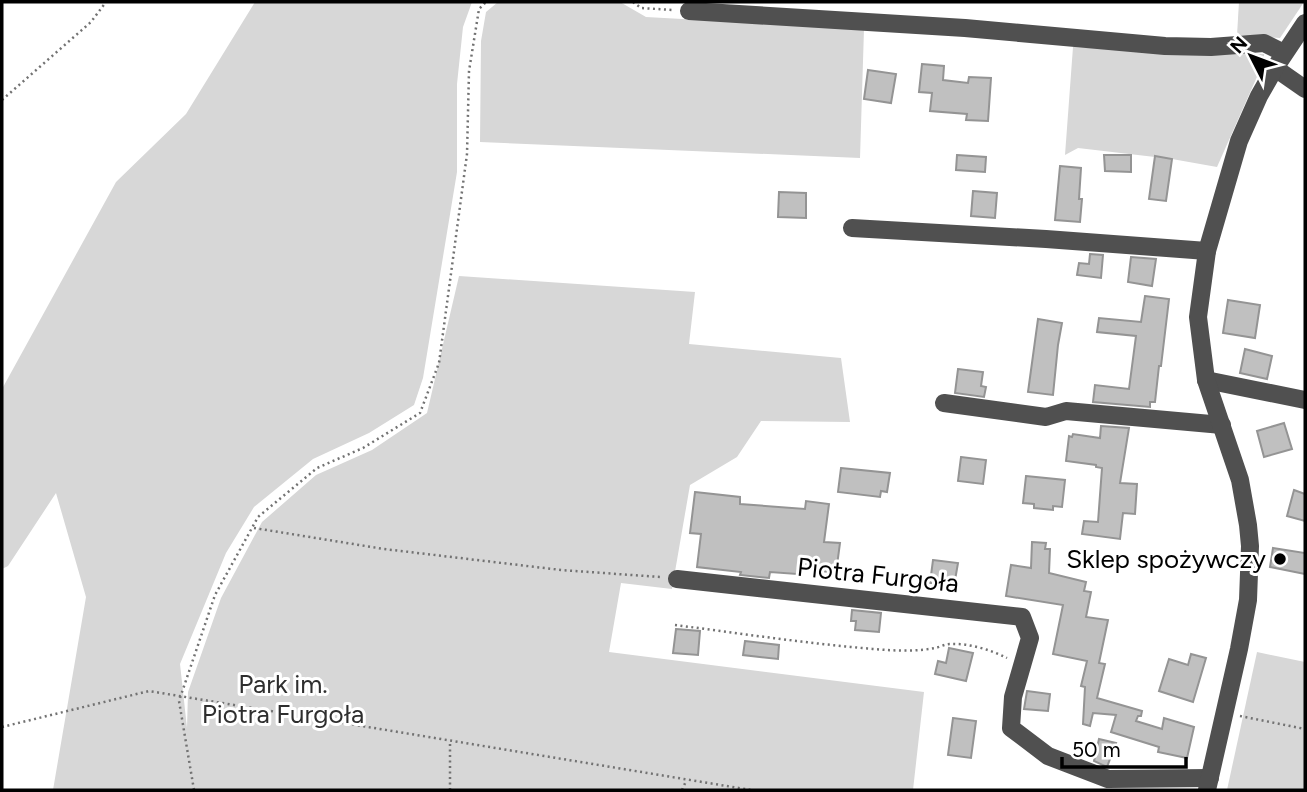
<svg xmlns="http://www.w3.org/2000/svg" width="1307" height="792" font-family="Figtree,sans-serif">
<rect width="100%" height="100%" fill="#fff"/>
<g fill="#d7d7d7">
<polygon points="255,2 472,2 463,27 457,84 457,172 423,378 414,405 369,433 313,459 254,507 226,553 180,664 187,728 188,692 221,598 262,522 316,475 372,450 427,413 459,276 695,292 689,344 841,358 850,422 761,421 737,457 690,485 672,589 621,583 609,652 924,692 913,790 53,790 86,597 56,493 8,566 2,569 2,389 116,182 186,114"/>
<polygon points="498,2 620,2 646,17 864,29 860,158 480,142 481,41 486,12"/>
<polygon points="1239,2 1304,2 1280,38 1237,35"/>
<polygon points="1073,47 1264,54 1264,61 1217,167 1172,159 1078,148 1065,155"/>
<polygon points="1257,652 1305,662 1305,790 1227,790"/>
</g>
<g fill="#c0c0c0" stroke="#949494" stroke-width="2">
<polygon points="922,64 944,66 943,80 968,83 969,77 991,78 988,121 966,120 967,114 930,111 932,93 919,92"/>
<polygon points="868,70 896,74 891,103 864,99"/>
<polygon points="957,155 986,157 985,172 956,170"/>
<polygon points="1104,155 1131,155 1131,172 1105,171"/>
<polygon points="1155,156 1172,159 1166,201 1149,199"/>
<polygon points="1060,166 1081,168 1079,199 1082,199 1080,222 1055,220"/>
<polygon points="973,191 997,193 995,218 971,216"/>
<polygon points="779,192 806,193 806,218 778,217"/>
<polygon points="1090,254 1103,255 1101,278 1077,275 1079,263 1089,264"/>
<polygon points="1131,257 1156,259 1152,286 1128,282"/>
<polygon points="1145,296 1169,299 1161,366 1159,366 1155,402 1150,402 1150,407 1093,402 1095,385 1129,389 1136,336 1097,332 1099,318 1141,322"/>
<polygon points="1228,300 1260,305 1255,338 1223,333"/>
<polygon points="1038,319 1062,323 1058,345 1053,395 1028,392"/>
<polygon points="1245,349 1272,356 1267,379 1240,373"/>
<polygon points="958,369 983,372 981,386 986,387 984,397 955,393"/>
<polygon points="1284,423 1292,449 1264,457 1257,431"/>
<polygon points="1101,426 1129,428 1120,483 1137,484 1135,514 1123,513 1120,539 1082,534 1084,521 1098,522 1102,468 1096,467 1096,465 1066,461 1069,436 1072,437 1073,434 1100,438"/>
<polygon points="961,457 986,460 983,484 958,481"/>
<polygon points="841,468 890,473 887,492 881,491 880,497 838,492"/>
<polygon points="1026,476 1065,480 1062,507 1053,506 1053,510 1034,508 1034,504 1023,503"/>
<polygon points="1294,490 1305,494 1305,521 1287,516"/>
<polygon points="695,492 740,497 740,504 805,509 806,501 829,504 824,542 840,543 836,573 798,568 797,574 770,572 769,578 740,575 741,572 697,567 701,534 690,533"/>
<polygon points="1032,542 1046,543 1045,549 1050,549 1049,573 1086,582 1084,591 1091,592 1086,617 1108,620 1099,663 1105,664 1097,698 1142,711 1141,716 1138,716 1136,721 1162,729 1164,718 1194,727 1187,758 1158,752 1159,747 1111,732 1116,715 1093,713 1090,726 1083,724 1085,687 1081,686 1087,661 1053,654 1063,605 1006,596 1011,565 1031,568"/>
<polygon points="1273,548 1305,553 1305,574 1270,567"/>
<polygon points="933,560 958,563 954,586 930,583"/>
<polygon points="852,610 881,613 879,632 855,630 856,621 851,621"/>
<polygon points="676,629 700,631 698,655 673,653"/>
<polygon points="745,641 779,645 778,659 743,655"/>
<polygon points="949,648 973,653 966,681 935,674 938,661 946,663"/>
<polygon points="1191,654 1206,658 1193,702 1159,691 1169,659 1188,665"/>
<polygon points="1027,691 1050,694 1048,711 1024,709"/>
<polygon points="953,718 976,721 971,758 948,755"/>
<polygon points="1099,739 1116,743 1107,767 1094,761"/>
</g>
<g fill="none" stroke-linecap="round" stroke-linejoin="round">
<g stroke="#727272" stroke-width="2.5" stroke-dasharray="2 3.5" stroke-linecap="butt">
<polyline points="633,2 641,8 673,10"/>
<polyline points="2,100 91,22 106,2"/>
<polyline points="254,528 384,549 561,570 660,577"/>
<path d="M 675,625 C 745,634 816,645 887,650 C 903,651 920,651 935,648 C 940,647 945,644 950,644 C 969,643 991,650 1007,658"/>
<polyline points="1240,716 1305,729"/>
<polyline points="2,727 149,691 751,790"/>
<polyline points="194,790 179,701 215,595 258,517 317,468 363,448 420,413 439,363 467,154 469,71 479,9 486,2"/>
<polyline points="450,790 450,741"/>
<polyline points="682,790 686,781"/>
</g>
<g stroke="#505050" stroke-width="18">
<polyline points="689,11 965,28 1165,46 1211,47 1264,43 1284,53"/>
<polyline points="1275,68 1305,89"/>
<polyline points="852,228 1046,239 1207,251"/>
<polyline points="1206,380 1305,400"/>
<polyline points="944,403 1046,417 1066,411 1222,425"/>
<polyline points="677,579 1022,617 1030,638 1013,697 1011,728 1048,756 1108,779 1210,778"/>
<polyline points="1207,790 1239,649 1248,600 1250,546 1248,525 1240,480 1206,380 1198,317 1207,251 1239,141 1259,96 1275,68 1305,23"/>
</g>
</g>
<circle fill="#000" stroke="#fff" stroke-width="2.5" cx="1280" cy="559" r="7"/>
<g text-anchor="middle" stroke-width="6" stroke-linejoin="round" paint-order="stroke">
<g font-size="26" fill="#000" stroke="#fff" text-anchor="end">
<text x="1266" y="568">Sklep spożywczy</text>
</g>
<g font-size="26" fill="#000" stroke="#fff">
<text transform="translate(878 575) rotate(6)" y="9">Piotra Furgoła</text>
</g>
<g font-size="26" fill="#2e2e2e" stroke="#fff">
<text x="283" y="693">Park im.<tspan x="283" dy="30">Piotra Furgoła</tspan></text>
</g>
</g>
<rect width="1307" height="792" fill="none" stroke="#000000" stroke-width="7"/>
<g transform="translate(1251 56) rotate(312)" stroke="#ffffff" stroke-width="5" paint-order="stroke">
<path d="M0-5L12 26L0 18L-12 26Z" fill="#000000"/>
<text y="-10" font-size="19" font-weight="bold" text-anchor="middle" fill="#000000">N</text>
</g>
<path d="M1062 757v10h124v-10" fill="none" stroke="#000000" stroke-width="3.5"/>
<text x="1072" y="757" font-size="21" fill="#000000" stroke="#ffffff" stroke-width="5" paint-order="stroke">50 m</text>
</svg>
